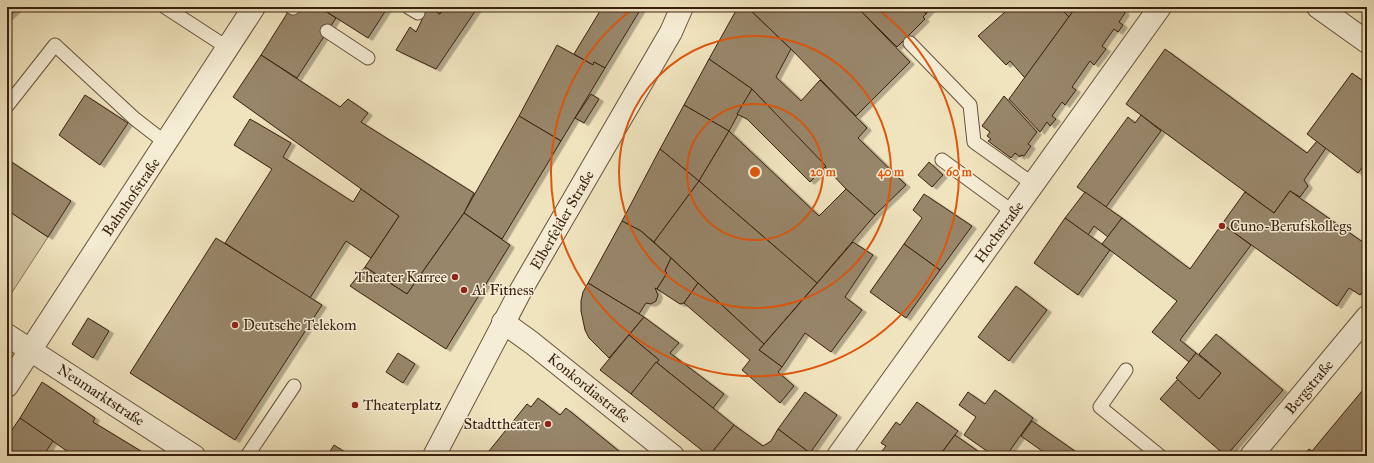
<svg xmlns="http://www.w3.org/2000/svg" width="1374" height="463" font-family="'IM FELL Great Primer',serif">
<defs>
<filter id="shadow"><feDropShadow dx="4.5" dy="2.5" stdDeviation="0" flood-color="#0004"/></filter>
</defs>
<rect width="100%" height="100%" fill="#f0e4be"/>
<filter id="stains"><feTurbulence type="fractalNoise" baseFrequency=".005" numOctaves="4"/><feColorMatrix values="0 0 0 0 .2 0 0 0 0 .09 0 0 0 0 .02 0 0 0 .5 -.17"/></filter>
<radialGradient id="worn" r=".72"><stop offset=".6" stop-color="#630" stop-opacity="0"/><stop offset="1" stop-color="#630" stop-opacity=".3"/></radialGradient>
<polygon fill="#d1c3a0" stroke="#857258" points="7,210 48,237 7,300"/>
<g fill="#98866a" stroke="#39200f" filter="url(#shadow)">
<polygon points="7,7 19,7 7,18"/>
<polygon points="293,7 319,7 336,18 297,78 261,55 288,12"/>
<polygon points="319,7 388,7 368,38"/>
<polygon points="428,7 440,14 444,7 478,7 436,69 396,50 410,27 416,32"/>
<polygon points="430,7 444,7 440,14"/>
<polygon points="593,7 642,7 605,68 594,62 593,65 574,54 600,11"/>
<polygon points="738,7 747,7 791,49 776,77 801,101 820,80 867,128 858,138 906,185 875,215 846,189 752,89 709,59"/>
<polygon points="747,7 857,7 910,62 856,116 791,49"/>
<polygon points="857,7 919,7 926,14 923,17 925,19 897,47"/>
<polygon points="919,7 932,7 926,14"/>
<polygon points="1001,7 1059,7 1069,17 1025,78 1010,61 1006,65 978,36 1005,12"/>
<polygon points="1059,7 1076,7 1069,17"/>
<polygon points="1076,7 1121,7 1125,13 1119,22 1123,25 1118,32 1114,29 1102,46 1106,49 1094,65 1090,61 1072,87 1076,90 1065,105 1062,102 1052,116 1056,119 1050,126 1047,122 1040,132 1009,99"/>
<polygon points="1359,7 1367,7 1367,13"/>
<polygon points="557,45 593,65 594,62 605,68 561,141 519,116"/>
<polygon points="1165,49 1307,153 1317,141 1326,148 1304,180 1308,186 1300,197 1290,191 1274,213 1126,104"/>
<polygon points="261,55 340,107 348,99 368,113 361,122 474,193 464,213 407,294 365,267 399,216 233,97"/>
<polygon points="709,59 752,89 729,131 684,105"/>
<polygon points="1352,73 1367,84 1367,161 1358,173 1307,134"/>
<polygon points="752,89 826,166 810,182 747,119 737,114"/>
<polygon points="591,94 599,99 584,123 575,118"/>
<polygon points="85,95 128,123 100,165 59,135"/>
<polygon points="1004,96 1037,132 1028,144 1031,146 1024,156 1021,155 1020,157 1015,153 1011,158 988,141 991,139 987,136 990,132 982,126"/>
<polygon points="684,105 729,131 699,181 660,149"/>
<polygon points="1141,115 1161,131 1106,207 1077,187 1128,117 1135,123"/>
<polygon points="519,116 561,141 502,239 464,213"/>
<polygon points="250,119 291,143 283,157 353,202 361,189 399,216 371,258 346,241 310,298 225,243 272,169 234,145"/>
<polygon points="729,131 819,216 846,189 875,215 817,283 699,181"/>
<polygon points="660,149 699,181 654,242 641,231 622,221"/>
<polygon points="7,159 71,201 48,237 7,210"/>
<polygon points="929,162 943,175 932,187 918,175"/>
<polygon points="699,181 817,283 764,344 654,242"/>
<polygon points="1290,191 1367,245 1367,285 1360,295 1349,288 1337,306 1222,224 1245,192 1274,213"/>
<polygon points="1085,192 1122,218 1108,237 1094,226 1088,235 1065,218"/>
<polygon points="924,194 972,226 940,270 904,244 922,218 913,210"/>
<polygon points="464,213 510,245 446,349 350,286 365,267 407,294"/>
<polygon points="1065,218 1110,250 1078,295 1034,263"/>
<polygon points="1122,218 1190,269 1222,224 1251,245 1180,340 1196,353 1189,362 1152,332 1177,301 1102,244"/>
<polygon points="622,221 641,231 671,258 665,271 667,273 657,289 655,288 658,295 656,301 651,304 646,303 639,314 588,283"/>
<polygon points="216,238 322,305 235,440 130,373"/>
<polygon points="853,242 873,255 845,297 862,310 831,352 805,333 782,367 759,350"/>
<polygon points="904,244 940,270 906,318 870,292"/>
<polygon points="671,258 698,283 684,303 680,304 657,289 667,273 665,271"/>
<polygon points="588,283 644,317 609,358 589,338 585,330 581,311 581,301 583,292"/>
<polygon points="698,283 764,344 759,350 782,367 778,372 794,386 780,403 742,370 750,360 684,303"/>
<polygon points="1016,286 1047,310 1009,361 978,337"/>
<polygon points="644,317 679,343 670,353 724,394 713,408 656,362 659,360 629,335"/>
<polygon points="88,318 109,331 93,358 72,344"/>
<polygon points="1216,334 1283,390 1226,456 1160,399 1178,379 1199,399 1221,373 1199,354"/>
<polygon points="629,335 659,360 631,394 600,370"/>
<polygon points="398,353 415,364 403,383 386,372"/>
<polygon points="1196,353 1221,373 1199,399 1176,378"/>
<polygon points="656,362 734,425 709,456 631,394"/>
<polygon points="42,382 95,418 93,422 149,456 74,456 20,418"/>
<polygon points="1367,385 1367,456 1303,456 1309,449 1312,451"/>
<polygon points="995,390 1033,418 1006,456 994,456 964,435 976,417 959,405 968,392 985,404"/>
<polygon points="805,392 837,415 810,453 778,429"/>
<polygon points="538,398 560,415 566,408 625,456 485,456 527,404 531,407"/>
<polygon points="917,402 958,431 955,435 939,456 878,456 886,446 881,443 896,422 900,425"/>
<polygon points="20,418 53,441 43,456 7,456 7,437"/>
<polygon points="1032,421 1079,454 1078,456 1049,456 1021,436"/>
<polygon points="734,425 763,446 771,441 778,429 810,453 807,456 709,456"/>
<polygon points="955,435 985,456 940,455"/>
<polygon points="334,445 351,456 327,456"/>
<polygon points="634,452 640,456 631,456"/>
</g>
<g fill="none" stroke-linecap="round" stroke-linejoin="round">
<g stroke="#67513b" stroke-width="15">
<g id="lane">
<polyline points="165,7 228,48"/>
<polyline points="291,7 293,8"/>
<polyline points="408,7 418,13"/>
<polyline points="327,31 368,58"/>
<polyline points="910,43 970,105 974,142 1033,184"/>
<polyline points="7,106 55,45 135,119 166,143"/>
<polyline points="942,160 1013,212"/>
<polyline points="1126,370 1100,407 1160,456"/>
<polyline points="247,456 294,386"/>
</g>
</g>
<g stroke="#67513b" stroke-width="24">
<g id="street">
<polyline points="1318,7 1367,42"/>
<polyline points="503,322 532,343 673,456"/>
<polyline points="7,335 194,456"/>
<polyline points="7,386 254,7"/>
<polyline points="434,456 521,290 671,32 682,7"/>
<polyline points="838,456 1160,7"/>
<polyline points="1251,456 1367,317"/>
</g>
</g>
<use href="#lane" stroke="#f5edd5" stroke-width="13"/>
<use href="#street" stroke="#f5edd5" stroke-width="22"/>
</g>
<g fill="none" stroke="#df560c" stroke-width="2">
<circle cx="755" cy="172" r="68"/>
<circle cx="755" cy="172" r="136"/>
<path d="M876 8A204 204 0 1 1 634 8"/>
</g>
<g fill="#8f2418" stroke="#f5edd5" stroke-width="1.5">
<circle cx="1222" cy="226" r="4"/>
<circle cx="455" cy="277" r="4"/>
<circle cx="464" cy="290" r="4"/>
<circle cx="235" cy="325" r="4"/>
<circle cx="355" cy="405" r="4"/>
<circle cx="548" cy="424" r="4"/>
</g>
<g text-anchor="middle" stroke-width="3" stroke-linejoin="round" paint-order="stroke">
<g font-size="15" fill="#39200f" stroke="#f5edd5">
<text transform="translate(131 197) rotate(-56)" y="5">Bahnhofstraße</text>
<text transform="translate(562 220) rotate(-60)" y="5">Elberfelder Straße</text>
<text transform="translate(999 232) rotate(-54)" y="5">Hochstraße</text>
<text transform="translate(1309 387) rotate(-50)" y="5">Bergstraße</text>
<text transform="translate(589 388) rotate(39)" y="5">Konkordiastraße</text>
<text transform="translate(101 395) rotate(33)" y="5">Neumarktstraße</text>
</g>
<g font-size="15" fill="#39200f" stroke="#f5edd5" text-anchor="start">
<text x="1230" y="231">Cuno-Berufskollegs</text>
<text x="447" y="282" text-anchor="end">Theater Karree</text>
<text x="472" y="295">Ai Fitness</text>
<text x="243" y="330">Deutsche Telekom</text>
<text x="363" y="410">Theaterplatz</text>
<text x="540" y="429" text-anchor="end">Stadttheater</text>
</g>
</g>
<circle cx="755" cy="172" r="6" fill="#df560c" stroke="#f5edd5" stroke-width="2"/>
<g font-size="12" text-anchor="middle" font-weight="bold" fill="#df560c" stroke="#f5edd5" stroke-width="3" stroke-linejoin="round" paint-order="stroke">
<text x="823" y="176">20 m</text>
<text x="891" y="176">40 m</text>
<text x="959" y="176">60 m</text>
</g>
<rect width="1374" height="463" fill="none" stroke="#f0e4be" stroke-width="24"/>
<rect x="8" y="8" width="1358" height="447" fill="none" stroke="#39200f" stroke-width="2"/>
<rect x="12" y="12" width="1350" height="439" fill="none" stroke="#39200f"/>
<rect width="100%" height="100%" filter="url(#stains)"/>
<rect width="100%" height="100%" fill="url(#worn)"/>
</svg>
